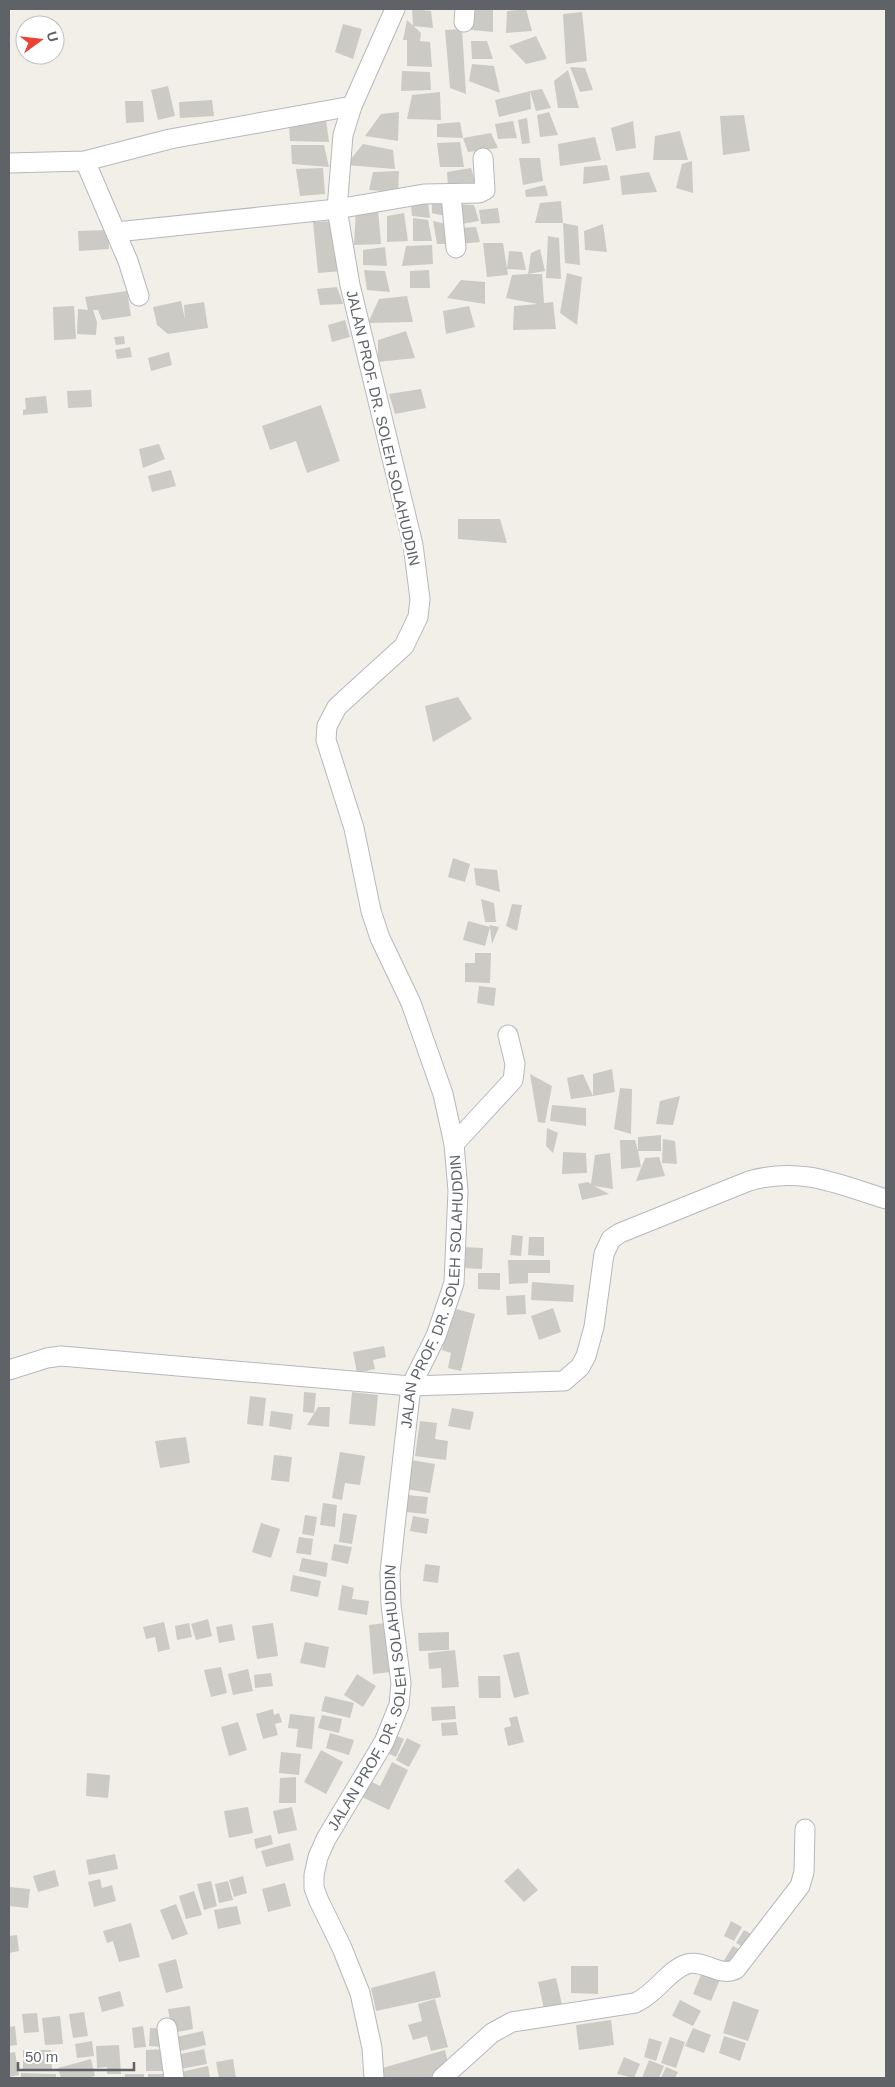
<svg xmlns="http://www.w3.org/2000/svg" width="895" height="2087" font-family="Helvetica,sans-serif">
<rect width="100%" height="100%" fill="#f1efe8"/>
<g fill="#cccac5">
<polygon points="412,9 431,11 433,28 413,26"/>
<polygon points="465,9 493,10 493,32 462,29"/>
<polygon points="526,9 532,31 506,33 507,11"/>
<polygon points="582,12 587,61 566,64 563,14"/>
<polygon points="407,20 421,33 420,41 430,42 432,67 407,66 407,40 403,40"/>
<polygon points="343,24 362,29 353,59 335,52"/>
<polygon points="462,29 466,94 450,88 445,30"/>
<polygon points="536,36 547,59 526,64 509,46"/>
<polygon points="471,41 487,41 493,59 472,59"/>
<polygon points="472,64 494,66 500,93 469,81"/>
<polygon points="570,67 585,68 593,90 580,92"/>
<polygon points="568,70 579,108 558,108 554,81"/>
<polygon points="402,71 430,72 431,90 401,91"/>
<polygon points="168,86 175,116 158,120 151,90"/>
<polygon points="542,89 551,108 536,111 530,91"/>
<polygon points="530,91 531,109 499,117 495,100"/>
<polygon points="440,92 441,120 407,119 412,95"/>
<polygon points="212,100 214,116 180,118 179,102"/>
<polygon points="125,101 143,101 144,122 126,123"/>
<polygon points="399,112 398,141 365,136 381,114"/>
<polygon points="549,112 558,135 540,137 537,115"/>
<polygon points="744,115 750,151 723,155 720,116"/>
<polygon points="527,118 530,143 522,144 518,120"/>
<polygon points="326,120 329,142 290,141 289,122"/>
<polygon points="513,121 517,138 498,139 495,124"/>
<polygon points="633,121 636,148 616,151 611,128"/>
<polygon points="460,122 463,138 437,137 437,124"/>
<polygon points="680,131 688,160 653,160 655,136"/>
<polygon points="491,133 498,148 468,152 463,138"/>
<polygon points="595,137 601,160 560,166 558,144"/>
<polygon points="460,142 464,167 440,167 437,143"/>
<polygon points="363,144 393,150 395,169 346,165"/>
<polygon points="291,145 324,145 329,167 292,164"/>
<polygon points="519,158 540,158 543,181 523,185"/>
<polygon points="692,161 693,193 676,188 682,164"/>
<polygon points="607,165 610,180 583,184 584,167"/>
<polygon points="323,168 325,194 300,196 296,169"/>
<polygon points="471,168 476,184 448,186 447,172"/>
<polygon points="399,171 398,192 369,190 373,172"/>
<polygon points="649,172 657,192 622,195 620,176"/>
<polygon points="545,185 548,196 526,197 525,190"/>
<polygon points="432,198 449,200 449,217 432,213"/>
<polygon points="561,201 563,223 535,223 540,203"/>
<polygon points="428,203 430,218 412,216 411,205"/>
<polygon points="456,204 474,205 479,221 455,225"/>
<polygon points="356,208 378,210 381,244 354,245"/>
<polygon points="498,208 500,223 481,224 479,210"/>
<polygon points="404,213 408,241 387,242 387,216"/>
<polygon points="413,218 428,220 432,241 413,241"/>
<polygon points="337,221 342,271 318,273 313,222"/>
<polygon points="433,221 451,225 452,244 437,244"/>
<polygon points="563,223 578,226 580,265 565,263"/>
<polygon points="603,224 607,252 585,250 584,231"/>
<polygon points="476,227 480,242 459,244 459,228"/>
<polygon points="108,230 109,249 79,251 78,231"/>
<polygon points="548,236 559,238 561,279 546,278"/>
<polygon points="483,243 503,243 508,275 487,277"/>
<polygon points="432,245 433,264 402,266 406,246"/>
<polygon points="385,247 387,266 363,265 363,250"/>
<polygon points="540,249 545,271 528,274 542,274 544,303 553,302 556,329 513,330 514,306 538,304 506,298 512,275 528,274 531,253"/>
<polygon points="509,251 522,252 526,270 507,269"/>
<polygon points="364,270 385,271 390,292 367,290"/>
<polygon points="429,270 430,288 410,288 410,271"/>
<polygon points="567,273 582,277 577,325 560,313"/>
<polygon points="461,280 485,282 485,304 447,298"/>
<polygon points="337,287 343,304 320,305 317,289"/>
<polygon points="127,291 131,316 102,320 98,310 93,310 97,322 96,335 77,334 78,309 88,310 85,297"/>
<polygon points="407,296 413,322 368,323 379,299"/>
<polygon points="181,301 185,319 184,305 204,302 208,328 168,334 157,325 153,307"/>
<polygon points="74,306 76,339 54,340 53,307"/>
<polygon points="469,306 475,327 446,334 443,311"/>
<polygon points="345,320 350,337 332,342 328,325"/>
<polygon points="406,331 415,358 378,362 378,340"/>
<polygon points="124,336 125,344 116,345 114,337"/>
<polygon points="130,347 132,357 117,359 115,350"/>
<polygon points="169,352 172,365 151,371 148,358"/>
<polygon points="421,389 426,408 395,414 389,394"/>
<polygon points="91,390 92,407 68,408 67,391"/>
<polygon points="46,396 48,413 23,415 23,410 26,409 25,398"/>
<polygon points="321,405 340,461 307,473 296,441 270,450 262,426"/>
<polygon points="159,444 165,459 143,468 139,449"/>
<polygon points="171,470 176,486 152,492 148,476"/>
<polygon points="458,519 500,519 507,543 458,539"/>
<polygon points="458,697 472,719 433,742 425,706"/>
<polygon points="453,858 470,864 465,882 448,877"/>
<polygon points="474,868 497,870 500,892 476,885"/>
<polygon points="481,899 494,903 496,922 485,922"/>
<polygon points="512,904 522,905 517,931 506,926"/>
<polygon points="468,921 490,927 485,946 463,940"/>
<polygon points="489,925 499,927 492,944 490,927"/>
<polygon points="475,953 491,953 490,983 465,982 465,963 475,963"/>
<polygon points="479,986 496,988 494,1006 477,1003"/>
<polygon points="612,1069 615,1092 593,1096 571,1099 567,1078 583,1074 593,1096 593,1074"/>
<polygon points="530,1074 552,1086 545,1123 538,1122"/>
<polygon points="620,1088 632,1089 631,1134 614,1129"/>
<polygon points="680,1096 673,1125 656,1124 660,1101"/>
<polygon points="552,1105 586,1108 586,1126 550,1121"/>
<polygon points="547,1128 558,1133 553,1153 546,1146"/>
<polygon points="661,1135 661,1151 638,1151 641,1167 621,1169 620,1140 635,1140 638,1151 638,1137"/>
<polygon points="663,1139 675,1141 677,1164 662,1163"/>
<polygon points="563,1152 586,1153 587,1173 562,1174"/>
<polygon points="610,1153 613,1189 594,1186 609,1194 582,1200 578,1184 588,1182 591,1184 595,1155"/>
<polygon points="659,1157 665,1176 636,1181 645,1158"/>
<polygon points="512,1235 523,1236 521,1256 510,1255"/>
<polygon points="529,1237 544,1237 544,1256 528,1255"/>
<polygon points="462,1247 483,1248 482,1269 462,1268"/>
<polygon points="508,1260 550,1260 550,1273 528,1273 528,1283 509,1284"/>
<polygon points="478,1273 500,1273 500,1290 478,1289"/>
<polygon points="532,1282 574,1285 573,1302 531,1300"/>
<polygon points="525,1295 526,1314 507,1315 506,1296"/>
<polygon points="452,1308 475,1314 461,1371 448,1368 451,1353 442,1350"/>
<polygon points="553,1308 561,1332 539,1340 531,1316"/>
<polygon points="384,1346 386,1357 373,1360 375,1369 357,1373 353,1352"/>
<polygon points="304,1392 316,1393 314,1413 303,1412"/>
<polygon points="352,1392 378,1395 375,1426 349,1424"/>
<polygon points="250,1396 266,1398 263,1426 247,1424"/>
<polygon points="318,1407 330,1407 329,1427 307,1425"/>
<polygon points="452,1408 474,1412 470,1430 448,1426"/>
<polygon points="271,1411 293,1414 291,1430 269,1426"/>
<polygon points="420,1421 437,1423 435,1439 448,1441 446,1460 415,1456"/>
<polygon points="186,1437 190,1463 160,1468 155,1441"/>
<polygon points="340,1452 365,1456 360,1485 345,1483 342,1500 332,1498"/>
<polygon points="274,1455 292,1457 289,1482 271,1480"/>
<polygon points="411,1460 435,1464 430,1493 406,1489"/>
<polygon points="407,1495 428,1497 426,1514 406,1512"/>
<polygon points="323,1503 337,1505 335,1527 320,1525"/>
<polygon points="343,1513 357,1515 352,1544 339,1542"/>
<polygon points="305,1515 317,1517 314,1536 302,1534"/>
<polygon points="413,1516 429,1519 427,1534 410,1531"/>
<polygon points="261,1523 280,1529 271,1558 252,1552"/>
<polygon points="299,1537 313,1539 311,1555 296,1553"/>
<polygon points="334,1544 352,1547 348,1564 331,1560"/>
<polygon points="302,1558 328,1563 326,1577 299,1571"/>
<polygon points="425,1564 440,1566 438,1583 423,1581"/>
<polygon points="293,1575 321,1581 318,1597 290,1591"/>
<polygon points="342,1585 354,1588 352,1599 369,1601 367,1615 338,1610"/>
<polygon points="208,1619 212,1636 196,1640 191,1624"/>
<polygon points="164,1622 170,1649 158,1652 155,1637 146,1639 143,1627"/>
<polygon points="189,1623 192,1637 177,1640 175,1626"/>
<polygon points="273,1623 278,1656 257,1659 252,1626"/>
<polygon points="386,1623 391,1672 373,1674 369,1625"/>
<polygon points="232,1624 235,1640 219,1643 216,1627"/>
<polygon points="449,1632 449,1650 419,1651 418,1633"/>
<polygon points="305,1642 329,1647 325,1668 300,1663"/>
<polygon points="455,1650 459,1687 442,1688 441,1668 429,1669 428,1653"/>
<polygon points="519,1652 529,1694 514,1698 503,1655"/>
<polygon points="221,1667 227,1693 211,1697 204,1670"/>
<polygon points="248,1669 253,1691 233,1695 228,1674"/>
<polygon points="271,1673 273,1686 255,1688 254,1675"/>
<polygon points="357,1674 376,1686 363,1707 344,1695"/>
<polygon points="478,1676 500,1676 501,1698 479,1698"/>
<polygon points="325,1696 354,1703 350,1718 321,1711"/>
<polygon points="455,1706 456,1719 432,1721 431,1707"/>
<polygon points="273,1709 274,1715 279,1713 282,1722 275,1724 278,1735 263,1739 256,1714"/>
<polygon points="290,1714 315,1717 312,1749 296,1747 298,1729 288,1728"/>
<polygon points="322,1715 342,1719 339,1733 318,1728"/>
<polygon points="517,1716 524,1742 508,1746 504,1728 511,1726 509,1718"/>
<polygon points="238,1722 247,1750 229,1756 221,1727"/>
<polygon points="456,1722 458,1735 442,1736 441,1723"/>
<polygon points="330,1733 354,1740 349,1755 326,1748"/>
<polygon points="393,1734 404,1739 396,1757 385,1752"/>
<polygon points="407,1738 421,1745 409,1767 396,1760"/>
<polygon points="321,1750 343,1762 326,1794 304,1782"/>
<polygon points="281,1752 301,1754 299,1775 279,1773"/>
<polygon points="392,1762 408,1770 389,1810 360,1796 368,1780 380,1786"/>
<polygon points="87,1773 110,1775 108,1798 86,1796"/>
<polygon points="296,1777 296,1803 279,1803 280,1778"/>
<polygon points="248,1807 253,1833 229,1838 224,1811"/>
<polygon points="292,1807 297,1830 278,1834 273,1811"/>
<polygon points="271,1835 273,1844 256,1849 254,1839"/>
<polygon points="290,1843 294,1860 266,1867 261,1851"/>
<polygon points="115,1854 118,1869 89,1875 86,1860"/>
<polygon points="518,1868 538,1890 524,1902 504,1881"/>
<polygon points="55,1870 59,1886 38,1892 33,1876"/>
<polygon points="243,1876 247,1893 234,1897 229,1880"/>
<polygon points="100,1879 102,1888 112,1885 116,1901 94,1907 88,1882"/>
<polygon points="211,1881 217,1906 204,1910 197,1884"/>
<polygon points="228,1881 233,1900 219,1903 215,1884"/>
<polygon points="285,1883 291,1906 268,1912 262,1889"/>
<polygon points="9,1887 30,1889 28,1908 9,1906"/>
<polygon points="194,1891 202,1915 186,1919 179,1896"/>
<polygon points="176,1904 188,1934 172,1940 160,1910"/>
<polygon points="237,1906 241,1924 218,1929 214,1910"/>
<polygon points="731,1921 742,1927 734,1941 724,1936"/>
<polygon points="131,1923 140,1957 119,1962 113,1941 107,1943 103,1931"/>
<polygon points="744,1930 755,1936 747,1949 736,1943"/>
<polygon points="17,1935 19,1951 9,1953 9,1936"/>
<polygon points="733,1946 744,1952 734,1968 723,1962"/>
<polygon points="176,1959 183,1988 166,1993 158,1964"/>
<polygon points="571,1966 598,1966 598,1994 571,1993"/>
<polygon points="703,1970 721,1977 711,2001 693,1994"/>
<polygon points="435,1971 441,1997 376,2011 371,1988"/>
<polygon points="556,1978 563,2009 545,2013 538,1982"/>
<polygon points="120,1991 124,2006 102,2012 98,1997"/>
<polygon points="435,1999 448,2047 431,2051 427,2036 413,2040 408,2025 422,2021 418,2004"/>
<polygon points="680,2000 701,2011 693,2026 672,2016"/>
<polygon points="733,2001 759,2010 748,2041 723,2033"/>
<polygon points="190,2006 193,2029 172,2033 168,2009"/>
<polygon points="84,2012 88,2036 73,2038 69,2014"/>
<polygon points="37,2013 39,2032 24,2033 22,2014"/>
<polygon points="60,2016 63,2044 45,2045 42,2018"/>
<polygon points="611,2020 614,2045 579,2050 576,2025"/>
<polygon points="15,2026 17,2045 9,2046 9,2027"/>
<polygon points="143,2026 146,2047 134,2048 132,2028"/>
<polygon points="150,2028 165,2029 164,2047 149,2046"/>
<polygon points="693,2028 711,2035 704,2053 685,2046"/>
<polygon points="203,2031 206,2045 176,2052 172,2038"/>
<polygon points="724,2036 746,2043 740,2061 719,2053"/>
<polygon points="670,2037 685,2042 676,2068 661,2063"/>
<polygon points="649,2038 662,2042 656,2061 644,2057"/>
<polygon points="92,2041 94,2056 77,2058 75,2044"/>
<polygon points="119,2045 121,2074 107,2074 107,2067 97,2068 96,2046"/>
<polygon points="167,2049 168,2071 146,2071 146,2050"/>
<polygon points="204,2049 207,2064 180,2069 177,2055"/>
<polygon points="23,2050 51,2050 52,2070 23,2071"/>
<polygon points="445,2050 450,2072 430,2078 382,2078 379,2069"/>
<polygon points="15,2052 19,2075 9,2077 9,2053"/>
<polygon points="624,2057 640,2064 634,2078 617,2074"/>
<polygon points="91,2059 95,2076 86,2078 61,2078 58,2068"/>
<polygon points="233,2059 236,2078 219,2078 216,2062"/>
<polygon points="649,2060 664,2066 659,2078 642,2078"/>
<polygon points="208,2066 210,2078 182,2078 181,2072"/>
<polygon points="666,2067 678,2072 675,2078 661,2078"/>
<polygon points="21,2073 56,2074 56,2078 21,2078"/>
<rect x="125" y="2074" width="19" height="4"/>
<polygon points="148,2074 168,2074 169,2078 148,2078"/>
</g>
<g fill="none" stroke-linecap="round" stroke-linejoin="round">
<g stroke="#b5b8bc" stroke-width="21">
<g id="minor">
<polyline points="464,22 465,9"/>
<polyline points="85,161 128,261 139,296"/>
<polyline points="9,163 85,161 170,139 352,106"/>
<polyline points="451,195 456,248"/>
<polyline points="116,232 337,209 424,194 479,193 485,190 483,158"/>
<polyline points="454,1144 513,1080 515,1064 508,1035"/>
<path d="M 9,1370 L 47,1358 L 61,1356 L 411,1386 L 564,1381 L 580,1367 L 586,1356 L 594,1327 L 604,1254 L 611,1239 L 620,1233 L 749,1181 C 801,1166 837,1184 886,1199"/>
<polyline points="167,2028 174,2078"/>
<path id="s1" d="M 374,2078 L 372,2048 L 360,1993 L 342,1948 L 319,1901 L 314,1888 L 314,1875 L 318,1857 L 326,1839 L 384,1742 L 399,1705 L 401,1683 L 391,1605 L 390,1573 L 395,1526 L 411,1386 L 436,1336 L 454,1283 L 458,1191 L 454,1144 L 443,1094 L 411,1003 L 380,938 L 371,911 L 354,828 L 326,740 L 327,726 L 337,707 L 404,646 L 418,617 L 420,599 L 413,545 L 350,285 L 337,209 L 343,135 L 352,106 L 395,9"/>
<path d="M 442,2078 L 492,2033 L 512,2022 L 635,2003 C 656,1994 668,1970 687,1964 C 704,1959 720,1978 736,1969 L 800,1886 L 804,1872 L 805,1829"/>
</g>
</g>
<use href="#minor" stroke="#fff" stroke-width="19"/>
</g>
<g text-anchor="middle" stroke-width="5" stroke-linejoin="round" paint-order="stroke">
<g font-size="15" fill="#5f6368" stroke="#fff">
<text transform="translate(383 428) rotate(77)" y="5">JALAN PROF. DR. SOLEH SOLAHUDDIN</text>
<text dy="5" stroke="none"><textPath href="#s1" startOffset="825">JALAN PROF. DR. SOLEH SOLAHUDDIN</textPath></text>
<text dy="5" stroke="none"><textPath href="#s1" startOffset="405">JALAN PROF. DR. SOLEH SOLAHUDDIN</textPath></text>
</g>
</g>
<rect width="895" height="2087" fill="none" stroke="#5f6368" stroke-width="20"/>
<g transform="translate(40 40) rotate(75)"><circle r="24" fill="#ffffff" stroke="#bfc1c3"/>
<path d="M0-4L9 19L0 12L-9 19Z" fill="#ea4335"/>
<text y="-8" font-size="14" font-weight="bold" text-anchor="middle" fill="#5f6368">U</text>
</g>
<path d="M18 2062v8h116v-8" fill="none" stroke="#5f6368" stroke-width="2.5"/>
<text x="25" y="2062" font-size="15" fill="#5f6368" stroke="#ffffff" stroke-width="4" paint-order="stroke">50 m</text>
</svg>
